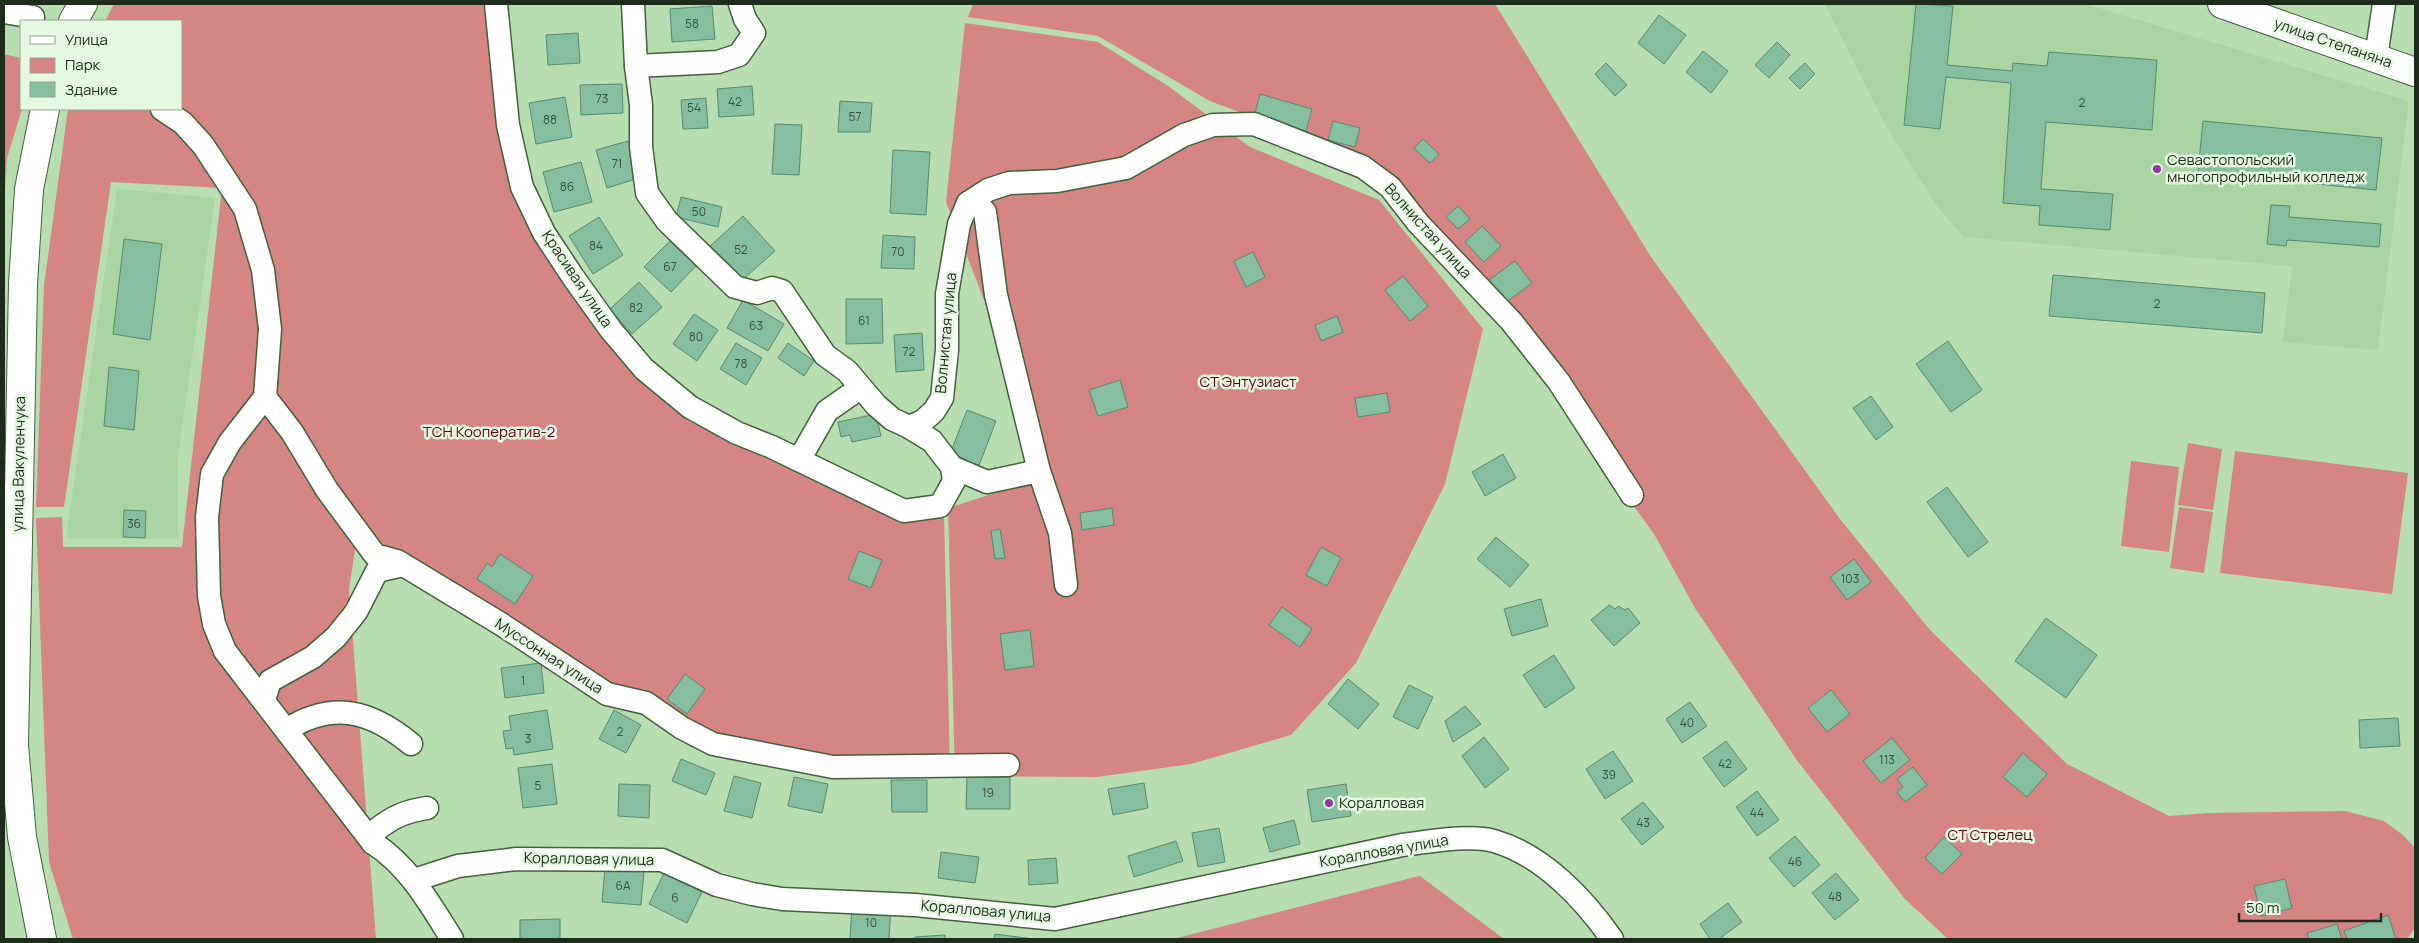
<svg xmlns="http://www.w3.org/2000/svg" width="2419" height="943" font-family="Manrope,sans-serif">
<rect width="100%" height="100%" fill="#b7ddb0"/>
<g fill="#aad4a1">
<polygon points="1825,4 2085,4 2409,101 2378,350 2283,342 2292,266 1964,237 1939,209 1887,128"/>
<polygon points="117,189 215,198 178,456 178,539 66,538"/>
</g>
<g fill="#d48584">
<polygon points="114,4 486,4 501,124 598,322 737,440 944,514 950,773 828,759 713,735 613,689 381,547 360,517 349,589 376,939 73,939 49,862 36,518 62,517 63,547 182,547 222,188 111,182 64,507 36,507 44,286 68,109 181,109 181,21 105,21"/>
<polygon points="973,4 1495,4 1651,257 1840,519 1930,630 2067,764 2169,816 2208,813 2345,811 2384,821 2404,836 2415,848 2415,928 2407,939 1948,939 1905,899 1796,759 1695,608 1654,534 1401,182 1381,165 1210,101 1098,36 968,17"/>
<polygon points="965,23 1098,42 1168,86 1250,147 1379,200 1483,329 1445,484 1356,663 1291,735 1191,764 1097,777 955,776 948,508 1052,475 946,202"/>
<polygon points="4,54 21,58 22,109 7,158 4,206"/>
<polygon points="2188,443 2222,449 2213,510 2178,505"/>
<polygon points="2235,451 2408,473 2392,594 2220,573"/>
<polygon points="2131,461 2179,467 2169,552 2121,546"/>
<polygon points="2179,507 2213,512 2204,573 2170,568"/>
<polygon points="1420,876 1504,939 1173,939 1419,876"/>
</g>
<g fill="#86bea0" stroke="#568c70">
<polygon points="1916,4 1953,6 1947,65 2012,71 2013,63 2047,66 2049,52 2157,60 2152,130 2046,122 2041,189 2113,194 2110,230 2039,225 2040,206 2003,203 2011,83 1946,77 1940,129 1904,125"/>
<polygon points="712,6 715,39 672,42 670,9"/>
<polygon points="1659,15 1686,35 1664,64 1638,43"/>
<polygon points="578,33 580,63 548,65 546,35"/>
<polygon points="1777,42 1790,55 1769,78 1755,65"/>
<polygon points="1703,51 1728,71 1711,93 1686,72"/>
<polygon points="1606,63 1627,85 1615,96 1595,74"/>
<polygon points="1805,63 1815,74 1800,89 1789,78"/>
<polygon points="622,84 623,113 581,115 580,85"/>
<polygon points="752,86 754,115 719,117 717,89"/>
<polygon points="1260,94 1312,109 1306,131 1254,117"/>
<polygon points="565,97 572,137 536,144 529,103"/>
<polygon points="706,98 708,128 683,129 681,100"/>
<polygon points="840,101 872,103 870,132 838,132"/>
<polygon points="1333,121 1360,128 1355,147 1328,140"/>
<polygon points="2203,121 2382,138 2376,190 2198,172"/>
<polygon points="775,124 802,125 799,175 772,174"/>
<polygon points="1423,139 1439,154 1430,163 1414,148"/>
<polygon points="628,141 639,178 607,188 596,150"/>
<polygon points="893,150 930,152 926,215 890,213"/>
<polygon points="581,162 592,202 554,212 543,172"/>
<polygon points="681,197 722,207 718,227 676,217"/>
<polygon points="2271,205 2290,206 2289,217 2381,224 2379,247 2287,240 2286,246 2267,244"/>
<polygon points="1458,206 1470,219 1458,229 1446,217"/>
<polygon points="743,216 775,251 739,283 708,248"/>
<polygon points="599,217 623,255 593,274 569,236"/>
<polygon points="1482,226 1501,246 1484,262 1465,242"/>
<polygon points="883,235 915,237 914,269 881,268"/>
<polygon points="124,239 162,244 150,340 113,334"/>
<polygon points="670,241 696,266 671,292 644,267"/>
<polygon points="1253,252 1265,277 1246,287 1234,261"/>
<polygon points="1515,261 1532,283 1505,303 1489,280"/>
<polygon points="2053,275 2265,293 2262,333 2049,316"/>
<polygon points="1403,276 1428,306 1410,321 1385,290"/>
<polygon points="639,282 662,307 632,334 610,309"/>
<polygon points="846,299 882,299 883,343 846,344"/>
<polygon points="743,300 784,324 768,351 727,328"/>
<polygon points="694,314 718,330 697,361 673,344"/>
<polygon points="1337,316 1343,332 1321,341 1315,325"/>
<polygon points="922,333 924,370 896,372 894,335"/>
<polygon points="1948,341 1982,390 1951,412 1916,364"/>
<polygon points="736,343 762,358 746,385 720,369"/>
<polygon points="788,343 814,361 804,376 778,358"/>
<polygon points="109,367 139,371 134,430 104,426"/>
<polygon points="1120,380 1128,407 1098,416 1089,390"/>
<polygon points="1387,393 1390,412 1358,417 1355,398"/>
<polygon points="1871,396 1893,427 1876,440 1853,408"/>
<polygon points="967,410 996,421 978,468 949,457"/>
<polygon points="876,414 881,436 852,442 850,435 841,437 838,422"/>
<polygon points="1503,454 1516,478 1485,496 1472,472"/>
<polygon points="1947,487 1988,542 1968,557 1927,502"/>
<polygon points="1112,508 1114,525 1082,530 1080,513"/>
<polygon points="124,510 146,511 145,538 123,537"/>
<polygon points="1000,529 1005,558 995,559 991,531"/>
<polygon points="1496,537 1529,565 1510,587 1477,559"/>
<polygon points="1321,547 1341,558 1327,586 1306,575"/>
<polygon points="859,551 882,560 871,588 848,579"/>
<polygon points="500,554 533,576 515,604 477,579 487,563 492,567"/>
<polygon points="1854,559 1871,582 1847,600 1830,577"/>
<polygon points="1541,599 1548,626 1512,636 1504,609"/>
<polygon points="1609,605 1615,609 1618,606 1625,610 1628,608 1640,623 1614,646 1591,620"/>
<polygon points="1282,607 1312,629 1300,647 1269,625"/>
<polygon points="2046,618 2097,655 2066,698 2015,661"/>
<polygon points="1030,630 1034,666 1005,670 1000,634"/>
<polygon points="1554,655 1575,688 1545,708 1523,675"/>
<polygon points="541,663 544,693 505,698 501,668"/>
<polygon points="685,674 705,689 687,714 667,699"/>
<polygon points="1348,679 1379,704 1358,729 1328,704"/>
<polygon points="1409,685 1433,697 1418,729 1393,717"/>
<polygon points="1831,690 1850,714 1827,732 1808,708"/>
<polygon points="1690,702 1707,726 1682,743 1666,719"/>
<polygon points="1465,706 1481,724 1453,742 1445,721"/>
<polygon points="547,710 553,749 514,755 513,748 506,749 503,731 511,730 509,716"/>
<polygon points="614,710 641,725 626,753 599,739"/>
<polygon points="2398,718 2400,746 2360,748 2359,720"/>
<polygon points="1484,737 1509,769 1485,788 1462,756"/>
<polygon points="1892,738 1910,760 1881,783 1863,761"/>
<polygon points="1726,741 1747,769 1724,787 1703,758"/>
<polygon points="1613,751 1633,781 1605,799 1586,769"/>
<polygon points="2023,753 2047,774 2027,797 2003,777"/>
<polygon points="681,759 715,773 706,795 672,781"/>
<polygon points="552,764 557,804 523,808 518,768"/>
<polygon points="1913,767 1927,785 1905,802 1897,792 1903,787 1897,779"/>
<polygon points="734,776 761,783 752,818 724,811"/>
<polygon points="794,777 828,784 822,813 788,806"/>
<polygon points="967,777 1010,777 1010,809 966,809"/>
<polygon points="891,780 927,780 927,812 892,812"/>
<polygon points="1144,783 1148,808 1113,815 1108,789"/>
<polygon points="619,784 650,785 649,818 618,816"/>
<polygon points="1346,784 1351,816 1312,822 1307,790"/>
<polygon points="1757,791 1779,820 1757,836 1736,807"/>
<polygon points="1643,802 1664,827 1642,845 1621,819"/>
<polygon points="1294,820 1300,844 1270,852 1263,828"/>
<polygon points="1219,828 1225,862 1198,867 1192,833"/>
<polygon points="1795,836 1820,865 1794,887 1769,858"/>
<polygon points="1944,837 1962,854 1942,874 1925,858"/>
<polygon points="1176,841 1183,861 1134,877 1128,856"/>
<polygon points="941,852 979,857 975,883 938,878"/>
<polygon points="1056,858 1058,883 1029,885 1028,860"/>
<polygon points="605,868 644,871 641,905 602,902"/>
<polygon points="664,873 702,892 687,923 649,904"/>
<polygon points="1836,873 1859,900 1835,920 1812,893"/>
<polygon points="2285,879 2292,908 2261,916 2254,886"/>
<polygon points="1728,903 1742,922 1719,939 1710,939 1700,924"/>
<polygon points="852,905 891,906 889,939 850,939"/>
<polygon points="2388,915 2396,939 2347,939 2344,931"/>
<polygon points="560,919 560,939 520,939 520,920"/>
<polygon points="2337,924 2342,939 2309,939 2307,933"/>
<polygon points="995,934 1033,939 994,939"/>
<polygon points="945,935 945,939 915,939 915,937"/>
</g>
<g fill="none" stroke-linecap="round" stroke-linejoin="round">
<g stroke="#41623a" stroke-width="25">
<g id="minor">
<polyline points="496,4 508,125 522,187 544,233 573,277 611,330 644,369 690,407 737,433 772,447 904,511 940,506 954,481 952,467"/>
<polyline points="633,4 636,66 641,105 641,147 647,193 667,221 735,287 757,293 772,288 782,291 825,355 847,371 876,405 892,419 909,427 923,421 934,411 942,398 947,350 947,294 959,224 968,203 988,190 1009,183 1057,181 1126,168 1184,135 1213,125 1254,124 1363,167 1390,187 1418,223 1511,321 1559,382 1632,495"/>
<polyline points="4,12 33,17"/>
<polyline points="2376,57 2384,4"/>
<polyline points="636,66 718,62 739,55 754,33 745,19 740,4"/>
<path d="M 162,109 L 183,123 L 203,145 L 245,209 L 263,270 L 270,329 L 265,397 L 230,442 L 212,474 L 207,517 L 209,596 L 214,624 L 225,651 L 373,843 C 409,866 430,904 452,939"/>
<polyline points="968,203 980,207 985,212 996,295 1039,471 1060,533 1066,585"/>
<polyline points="265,397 292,432 327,490 375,555 397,561 501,624 607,694 646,703 682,728 713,744 833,767 1008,765"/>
<polyline points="909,427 932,441 952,467 987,482 1039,471"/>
<polyline points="799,460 827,411 860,388"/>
<polyline points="264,700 270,681 313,657 336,637 356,612 377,571 403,565"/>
<path d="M 286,730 C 333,700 371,711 411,744"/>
<path d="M 373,843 L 375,831 C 392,817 406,811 427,808"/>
<path d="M 414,880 L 458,866 L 516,859 L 662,860 L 717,885 L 752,894 L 782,899 L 915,905 L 1055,919 L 1402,845 C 1428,842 1469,834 1494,841 C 1543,855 1584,899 1612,939"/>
</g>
</g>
<g stroke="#41623a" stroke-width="30">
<g id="major">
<polyline points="2222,4 2415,72"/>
<polyline points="73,21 83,4"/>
<polyline points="42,939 22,837 14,745 23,284 29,189 45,109"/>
</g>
</g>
<use href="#minor" stroke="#fff" stroke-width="22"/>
<use href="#major" stroke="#fff" stroke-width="28"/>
</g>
<g fill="#8f36a1" stroke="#e5f8e1" stroke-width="2">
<circle cx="2157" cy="169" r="5"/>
<circle cx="1329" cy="803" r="5"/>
</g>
<g text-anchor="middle" stroke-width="5" stroke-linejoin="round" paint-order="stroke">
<g font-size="12" fill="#38513c">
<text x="692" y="28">58</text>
<text x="602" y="103">73</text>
<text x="735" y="106">42</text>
<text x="2082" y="107">2</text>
<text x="694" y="112">54</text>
<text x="855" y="121">57</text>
<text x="550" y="124">88</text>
<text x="617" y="168">71</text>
<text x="567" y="191">86</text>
<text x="699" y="216">50</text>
<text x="596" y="250">84</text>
<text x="741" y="254">52</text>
<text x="898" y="256">70</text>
<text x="670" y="271">67</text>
<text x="2157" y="308">2</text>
<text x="636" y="312">82</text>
<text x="864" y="325">61</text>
<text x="756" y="330">63</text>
<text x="696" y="341">80</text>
<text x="909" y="356">72</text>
<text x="741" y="368">78</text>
<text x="134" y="528">36</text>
<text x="1850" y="583">103</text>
<text x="523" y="685">1</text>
<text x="1687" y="727">40</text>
<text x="620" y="736">2</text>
<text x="528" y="743">3</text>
<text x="1887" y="764">113</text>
<text x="1725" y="768">42</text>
<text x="1609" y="779">39</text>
<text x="538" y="790">5</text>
<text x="988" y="797">19</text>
<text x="1757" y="817">44</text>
<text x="1643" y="827">43</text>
<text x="1795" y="866">46</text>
<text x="623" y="890">6А</text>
<text x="1835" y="901">48</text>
<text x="675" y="902">6</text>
<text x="871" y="927">10</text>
</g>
<g font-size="15" fill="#1e2d1b" stroke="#e5f8e1">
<text transform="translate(2333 43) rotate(19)" y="5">улица Степаняна</text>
<text transform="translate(1428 231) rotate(48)" y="5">Волнистая улица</text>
<text transform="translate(577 279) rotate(56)" y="5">Красивая улица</text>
<text transform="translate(946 333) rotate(-85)" y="5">Волнистая улица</text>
<text transform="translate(19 464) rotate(-89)" y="5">улица Вакуленчука</text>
<text transform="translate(549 656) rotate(33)" y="5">Муссонная улица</text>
<text transform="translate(1384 851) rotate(-10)" y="5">Коралловая улица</text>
<text transform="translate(589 859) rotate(1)" y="5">Коралловая улица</text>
<text transform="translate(986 911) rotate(5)" y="5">Коралловая улица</text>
</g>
<g font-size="15" fill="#1e2d1b" stroke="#e5f8e1" text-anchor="start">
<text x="2167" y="165">Севастопольский<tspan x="2167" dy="17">многопрофильный колледж</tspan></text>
<text x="1339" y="808">Коралловая</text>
</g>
<g font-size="15" fill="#620013" stroke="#e5f8e1">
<text x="1248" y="387">СТ Энтузиаст</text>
<text x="489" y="437">ТСН Кооператив-2</text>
<text x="1990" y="840">СТ Стрелец</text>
</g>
</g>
<rect width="2419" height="943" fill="none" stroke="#1e2d1b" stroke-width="10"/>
<rect x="20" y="20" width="162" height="90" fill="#e5f8e1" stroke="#95a792"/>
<rect x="30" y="36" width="25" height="8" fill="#ffffff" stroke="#95a792"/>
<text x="65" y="45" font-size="15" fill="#1e2d1b">Улица</text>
<rect x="30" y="58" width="25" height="15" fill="#d48584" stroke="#95a792"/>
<text x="65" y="70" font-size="15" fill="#1e2d1b">Парк</text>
<rect x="30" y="82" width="25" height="15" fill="#86bea0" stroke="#95a792"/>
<text x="65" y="95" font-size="15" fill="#1e2d1b">Здание</text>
<path d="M2239 913v8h142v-8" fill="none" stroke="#1e2d1b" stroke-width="2.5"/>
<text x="2246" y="913" font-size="15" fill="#1e2d1b" stroke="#e5f8e1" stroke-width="4" paint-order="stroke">50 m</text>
</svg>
